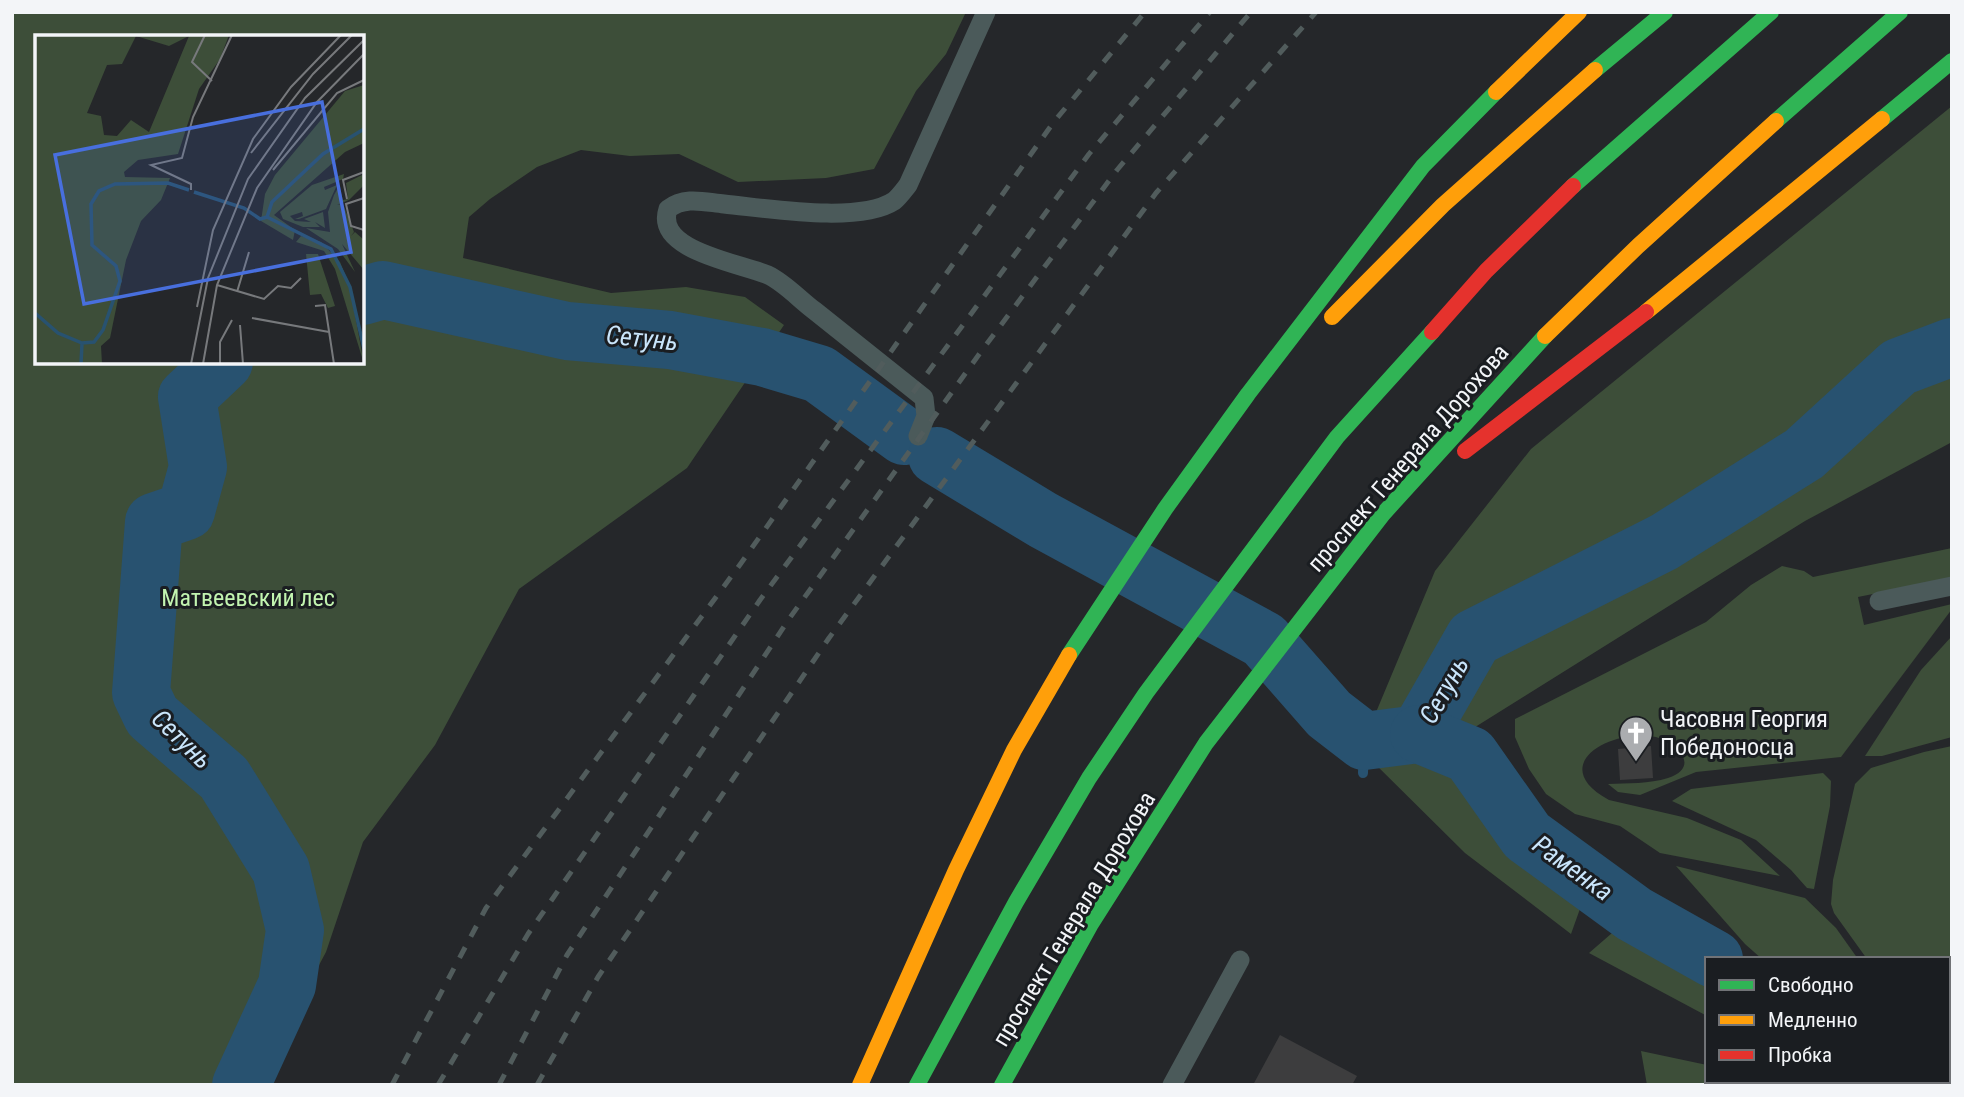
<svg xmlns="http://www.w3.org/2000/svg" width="1964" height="1097" font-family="'Roboto Condensed',sans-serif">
<rect width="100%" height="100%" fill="#25272a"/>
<g fill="#3d4e39" fill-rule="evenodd">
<path d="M 12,12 L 966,12 L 946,54 L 916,91 L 874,169 L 826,178 L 738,182 L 679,154 L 630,156 L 581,150 L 537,167 L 490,199 L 469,217 L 463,258 L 611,293 L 686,287 L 745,297 L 784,325 L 687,468 L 519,589 L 435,745 L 363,842 L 326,952 L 255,1085 L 12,1085 ZM 37,37 L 362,37 L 362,362 L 37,362 Z"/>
<polygon points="1952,106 1952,442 1805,521 1464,734 1596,864 1571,934 1465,853 1365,754 1364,741 1435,571 1531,449"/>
<path d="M 1952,548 L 1952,578 L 1858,597 L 1864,625 L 1952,604 L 1952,609 L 1841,757 L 1696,772 L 1640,795 L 1618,792 L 1608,784 C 1628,783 1649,784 1668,778 C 1704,766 1673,738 1650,736 C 1607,731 1547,766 1609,800 L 1687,818 L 1741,840 L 1780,876 L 1660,853 L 1620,826 L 1575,814 L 1546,794 L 1529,769 L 1515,737 L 1515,719 L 1706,622 L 1751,585 L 1782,566 L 1804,571 L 1813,577 Z"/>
<polygon points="1952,636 1952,737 1882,756 1865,756 1921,670"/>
<polygon points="1952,746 1952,1006 1948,1009 1948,959 1867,959 1834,913 1831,904 1833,880 1855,784 1871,768 1924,752"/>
<polygon points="1823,773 1831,781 1830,806 1814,889 1807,888 1791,870 1756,840 1672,801 1691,789"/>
<polygon points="1676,866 1805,898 1836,928 1858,959 1762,959 1745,944"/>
<polygon points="1634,914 1714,959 1707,959 1707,1016 1589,953"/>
<polygon points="1952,1015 1952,1085 1948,1085 1946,1081 1948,1081 1948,1017"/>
<polygon points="1641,1051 1707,1065 1707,1081 1730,1081 1730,1085 1647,1085"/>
</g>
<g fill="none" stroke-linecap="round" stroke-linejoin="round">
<polyline stroke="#285270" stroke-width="10" points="1363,773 1364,741"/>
<g stroke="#285270" stroke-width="58">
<polyline points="362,296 383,290 567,331 670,340 762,357 819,374 904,436"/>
<polyline points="224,362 187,397 198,467 186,511 154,522 141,693 152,716 224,778 281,870 295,930 287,985 241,1085"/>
<polyline points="937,456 1043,520 1264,640 1329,714 1364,741 1419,734 1474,638 1664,542 1804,454 1899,367 1952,347"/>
<polyline points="1419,734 1470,755 1527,836 1634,914 1714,959"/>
<polyline points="1837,1081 1838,1085"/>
</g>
</g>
<g fill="#3d3d3e">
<polygon points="1651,746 1653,778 1620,780 1618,749"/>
<polygon points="1280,1035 1357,1076 1352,1085 1253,1085"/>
</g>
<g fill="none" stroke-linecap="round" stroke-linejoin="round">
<g stroke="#4b5a5a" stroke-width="19">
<path d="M 918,436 L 926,416 L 924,398 C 888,369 851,340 815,311 C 800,300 785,283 768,275 C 740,263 654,251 668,209 C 685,196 704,202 724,204 C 766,208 859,224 894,201 C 899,197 904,190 908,185 L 986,12"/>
<polyline points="1879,601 1952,586"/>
<polyline points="1172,1085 1240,960"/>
</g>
<g stroke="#30b455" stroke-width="16">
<polyline points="1595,70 1665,12"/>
<polyline points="1882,119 1952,61"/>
<polyline points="1776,121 1900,12"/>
<polyline points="1573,186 1771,12"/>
<polyline points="1069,655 1165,509 1248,394 1423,166 1496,92"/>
<polyline points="917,1085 1016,902 1089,778 1146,693 1337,437 1432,332"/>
<polyline points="1002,1085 1091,924 1206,743 1383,514 1545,336"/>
</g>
<g stroke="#ff9f0a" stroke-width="16">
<polyline points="1496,92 1579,12"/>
<polyline points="1646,312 1882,119"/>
<polyline points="1332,317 1443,205 1595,70"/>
<polyline points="1545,336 1638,246 1776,121"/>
<polyline points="860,1085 956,870 1014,750 1069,655"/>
</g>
<g stroke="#e5322d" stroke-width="16">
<polyline points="1432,332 1486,271 1573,186"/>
<polyline points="1465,451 1646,312"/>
</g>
<g stroke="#515c5c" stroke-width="5" stroke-dasharray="12 12" stroke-linecap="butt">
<polyline points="392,1085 486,908 739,566 1053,123 1145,12"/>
<polyline points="438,1085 528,934 760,600 1089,154 1210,12"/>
<polyline points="499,1085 567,955 789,619 980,353 1117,170 1251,12"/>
<polyline points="537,1085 598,977 829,638 1156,193 1316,12"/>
</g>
</g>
<defs>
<g id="church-pin" transform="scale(1.75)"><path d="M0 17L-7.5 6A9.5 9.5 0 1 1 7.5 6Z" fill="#abadb0" stroke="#1a1d21"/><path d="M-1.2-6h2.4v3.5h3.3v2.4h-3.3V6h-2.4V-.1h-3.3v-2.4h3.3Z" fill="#fff"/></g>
</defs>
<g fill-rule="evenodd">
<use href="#church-pin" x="1636" y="733"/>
</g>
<g text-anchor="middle" stroke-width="6" stroke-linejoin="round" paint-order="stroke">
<g font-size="24" fill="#f3f5f8" stroke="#1a1d21">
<text transform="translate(1408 458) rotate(-49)" y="8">проспект Генерала Дорохова</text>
<text transform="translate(1074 919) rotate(-59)" y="8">проспект Генерала Дорохова</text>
</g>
<g font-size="24" fill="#c2f4b0" stroke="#1a1d21">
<text x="248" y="606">Матвеевский лес</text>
</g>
<g font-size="24" fill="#f3f5f8" stroke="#1a1d21" text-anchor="start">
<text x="1660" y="727">Часовня Георгия<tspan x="1660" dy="28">Победоносца</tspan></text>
</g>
<g font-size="26" font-style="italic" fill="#c9e5fb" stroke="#1a1d21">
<text transform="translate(642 338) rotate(6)" y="9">Сетунь</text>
<text transform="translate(1444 690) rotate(-60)" y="9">Сетунь</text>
<text transform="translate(182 739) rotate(44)" y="9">Сетунь</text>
<text transform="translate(1573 868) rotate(36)" y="9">Раменка</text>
</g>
</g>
<g transform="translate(35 35)">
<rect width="329" height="329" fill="#25272a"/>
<path d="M 0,0 L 194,0 L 185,24 L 164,54 L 143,119 L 103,125 L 89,137 L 90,142 L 135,143 L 126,165 L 106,186 L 91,225 L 75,303 L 66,311 L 67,329 L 0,329 ZM 101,1 L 134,11 L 154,1 L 114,97 L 96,85 L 82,101 L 69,100 L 66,81 L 52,78 L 72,30 L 87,29 ZM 329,50 L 329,108 L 310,117 L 239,180 L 260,195 L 258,205 L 226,186 L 230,159 L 240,140 L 310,56 ZM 309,139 L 308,144 L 289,152 L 290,155 L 302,150 L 291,174 L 264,184 L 260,184 L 268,181 L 267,177 L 255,181 L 260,186 L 276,187 L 269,184 L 288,177 L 290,193 L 280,187 L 285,192 L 268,192 L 248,184 L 245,177 L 277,150 ZM 329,139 L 329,150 L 314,165 L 302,170 L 308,169 L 319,197 L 316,201 L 320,197 L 329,205 L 329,235 L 307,209 L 320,237 L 303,214 L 271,193 L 295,197 L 293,177 L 299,160 L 304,151 L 308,165 L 313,164 L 311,148 ZM 266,201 L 286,207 L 305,227 L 315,252 L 329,329 L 300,234 L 289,216 L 261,207 ZM 271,219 L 283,219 L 300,271 L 293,273 L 286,259 L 275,260 Z" fill="#3d4e39" fill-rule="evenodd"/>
<path fill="none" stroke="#285270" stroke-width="3.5" d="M 159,157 L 209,173 L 225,184 L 232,182 L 237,167 L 288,119 L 329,94M 232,182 L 296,214 L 315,252 L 329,314M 0,278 L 23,298 L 47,308 L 59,307 L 68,295 L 85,246 L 81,231 L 57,210 L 56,169 L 64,156 L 80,149 L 133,148 L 154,155M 46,329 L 47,308"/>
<path fill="none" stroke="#77797c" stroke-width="2" d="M 170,0 L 157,27 L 177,46M 216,118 L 278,39 L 317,0M 238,135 L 302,58 L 329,45M 156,155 L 156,149 L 116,130 L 147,123 L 158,82 L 197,0M 329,163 L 311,169 L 316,191 L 329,195M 312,164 L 308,145 L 329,137M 182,250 L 229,264 L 243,251 L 256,253 L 266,243M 202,257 L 214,217M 280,271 L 290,270 L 299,329M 162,272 L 178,195 L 218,104 L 256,52 L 306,0M 217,283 L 294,297M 205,290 L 208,329M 156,329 L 173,243 L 213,144 L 270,63 L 329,5M 168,329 L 182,250 L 222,153 L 282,67 L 329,19M 185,329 L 185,307 L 197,285"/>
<path fill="#486fde" fill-opacity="0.15" stroke="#486fde" stroke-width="3.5" d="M 287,67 L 316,217 L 49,269 L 20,120 Z"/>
<rect width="329" height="329" fill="none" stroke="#f3f5f8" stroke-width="3.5"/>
</g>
<rect width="1964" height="1097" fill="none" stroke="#f3f5f8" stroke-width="28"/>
<rect x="1705" y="957" width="245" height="126" fill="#1a1d21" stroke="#717377" stroke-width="2"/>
<rect x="1719" y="980" width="35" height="10" fill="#30b455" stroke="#717377" stroke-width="2"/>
<text x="1768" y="992" font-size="21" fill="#f3f5f8">Свободно</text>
<rect x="1719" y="1015" width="35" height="10" fill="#ff9f0a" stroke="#717377" stroke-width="2"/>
<text x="1768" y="1027" font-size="21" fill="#f3f5f8">Медленно</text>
<rect x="1719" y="1050" width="35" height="10" fill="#e5322d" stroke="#717377" stroke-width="2"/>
<text x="1768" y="1062" font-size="21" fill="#f3f5f8">Пробка</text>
</svg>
